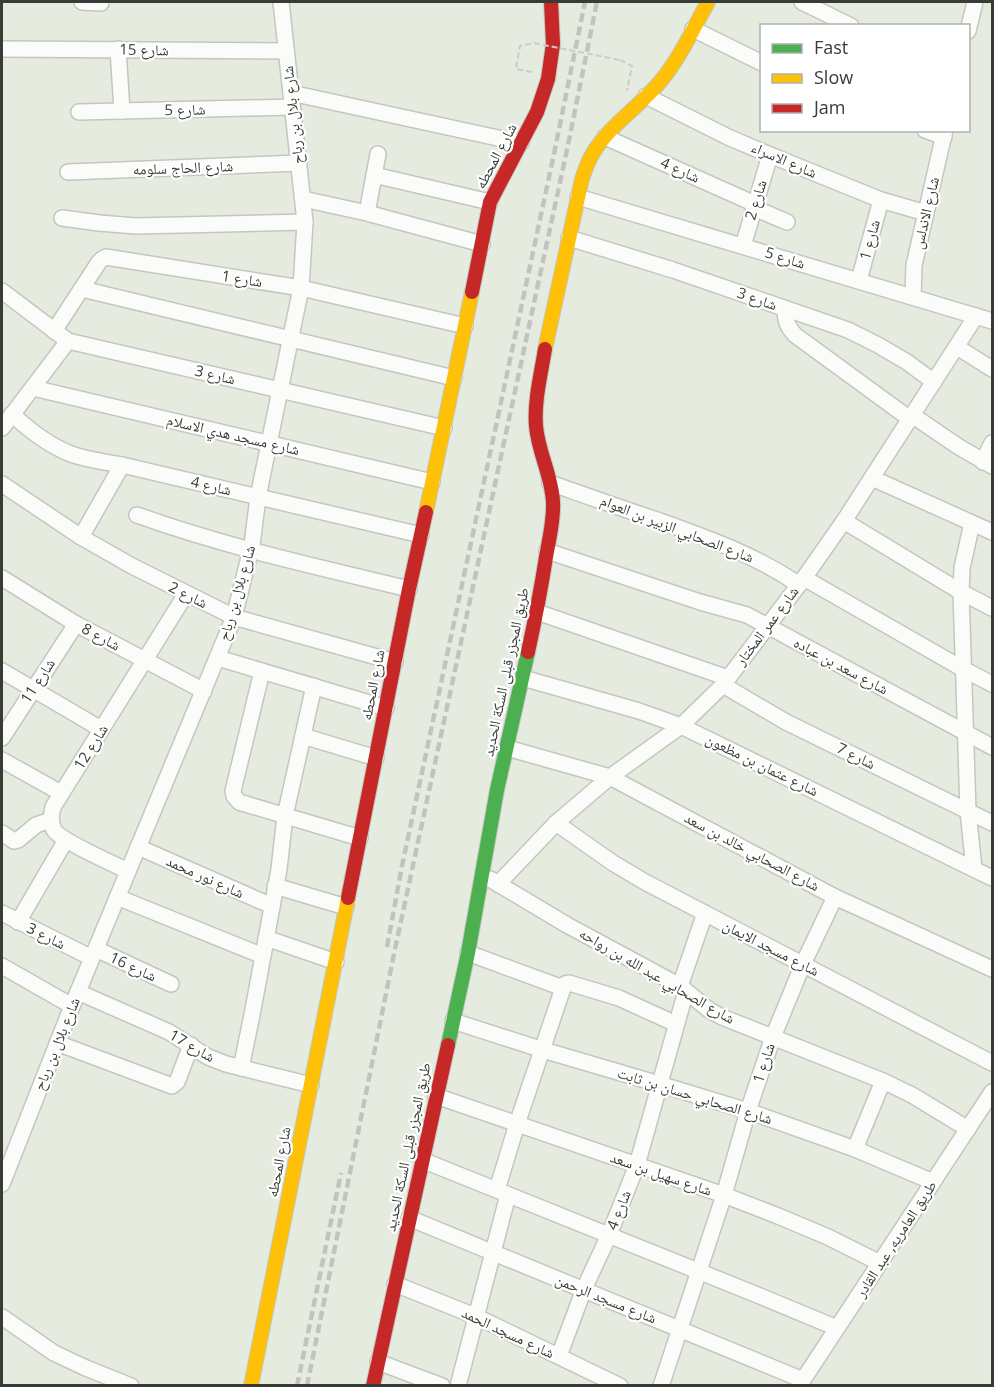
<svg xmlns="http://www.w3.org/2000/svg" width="994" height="1387" font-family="'Open Sans','Noto Naskh Arabic',sans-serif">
<rect width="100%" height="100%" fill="#e6ebe0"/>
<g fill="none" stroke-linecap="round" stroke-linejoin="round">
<g stroke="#c3c7be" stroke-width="18">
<g id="street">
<polyline points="82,2 101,3"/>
<polyline points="802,2 851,26"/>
<polyline points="693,29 762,63"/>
<polyline points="968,31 975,2"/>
<polyline points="2,49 286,51"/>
<polyline points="118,49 122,111"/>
<polyline points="291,93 521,143"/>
<polyline points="646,96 728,137 770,155 881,200 926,213"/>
<polyline points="79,112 292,107"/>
<polyline points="925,130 944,137"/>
<polyline points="605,137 755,204"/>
<polyline points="68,172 299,163"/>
<polyline points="374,175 490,202"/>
<polyline points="578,197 992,321"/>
<polyline points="303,199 367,213 482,244"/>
<polyline points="754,208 787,222"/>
<polyline points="367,213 378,154"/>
<polyline points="62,218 99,223 136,226 305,222"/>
<polyline points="569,238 673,270 848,330 878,345 907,362 934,382"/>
<polyline points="743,246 770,155"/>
<polyline points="859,280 881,200"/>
<polyline points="82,289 454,378"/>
<polyline points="2,291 68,341 444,428"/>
<polyline points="913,297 914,265 945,130"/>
<path d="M 785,309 C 785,320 787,326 795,335 L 910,419"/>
<polyline points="54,331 99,262 102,259 106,257 301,288 465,326"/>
<polyline points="957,347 992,369"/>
<polyline points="33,388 432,482"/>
<path d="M 12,414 C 30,431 48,445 71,454 C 87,460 106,462 122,465 L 421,535"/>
<polyline points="912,415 959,447 992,466"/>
<polyline points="2,428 68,341"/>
<polyline points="983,462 992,443"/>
<polyline points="872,478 992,532"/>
<path d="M 550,483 C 587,496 623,509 660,521 C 709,539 756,555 799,585"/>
<polyline points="2,484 81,537 132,566 234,617 395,662"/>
<path d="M 137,515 C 226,547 318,567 409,589"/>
<polyline points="844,521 961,592 992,608"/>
<polyline points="972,523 962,568 961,592 968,811 974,869"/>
<polyline points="81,537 122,465"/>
<polyline points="547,551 700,602 747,615 992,747"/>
<polyline points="2,578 76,624 204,691"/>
<polyline points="804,578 963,669 992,684"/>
<polyline points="537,612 728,678"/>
<polyline points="218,658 386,708"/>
<polyline points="2,671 101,729"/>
<polyline points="262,671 233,791 234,796 239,802 360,838"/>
<polyline points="523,678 639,711 681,726 992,878"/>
<polyline points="723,685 786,722 992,823"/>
<polyline points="303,736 376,758"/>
<polyline points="2,738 76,624"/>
<polyline points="507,748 610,777 835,897 992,969"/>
<polyline points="2,760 61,793"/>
<polyline points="556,823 613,863 645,882 992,1063"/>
<polyline points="2,833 14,841 18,840 36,825 51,820"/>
<polyline points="138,847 272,906"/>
<path d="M 128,871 C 114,864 61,841 54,830 C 50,821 51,816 53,807 L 186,594"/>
<polyline points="490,879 567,925 680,986 709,1010 722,1017 883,1081 912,1095 968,1129"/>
<polyline points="498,884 556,823 610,777 681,726 723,685 804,578 844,521 976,316"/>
<polyline points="275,886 346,907"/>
<polyline points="117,897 263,956"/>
<polyline points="2,913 92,958"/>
<polyline points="18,922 66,840"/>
<polyline points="266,938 336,962"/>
<polyline points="96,949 171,984"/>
<polyline points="468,953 563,988"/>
<polyline points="2,966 72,1006"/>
<polyline points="680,986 705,913"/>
<polyline points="78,992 169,1032 208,1057 226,1064 311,1085"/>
<polyline points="453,1021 543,1050 659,1084 748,1111 855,1149 933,1182"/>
<polyline points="57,1043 172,1086 177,1082 191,1045"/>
<polyline points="241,1068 252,1015 279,869 285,816 314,686"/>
<polyline points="436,1096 724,1195 778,1216 828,1237 880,1263"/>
<polyline points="855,1149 883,1081"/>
<polyline points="422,1160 755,1294 837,1328"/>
<polyline points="2,1184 72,1006 234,617 252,545 258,497 301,288 305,222 281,2"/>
<polyline points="497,1190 517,1124 563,988 565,984 569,983 619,998 676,1024"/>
<polyline points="409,1218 803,1380"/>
<polyline points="395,1284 475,1316 620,1386"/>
<polyline points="2,1317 54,1353 86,1368 131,1386"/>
<polyline points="559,1356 584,1289 609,1235 637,1165 686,991"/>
<polyline points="378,1362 442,1386"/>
<polyline points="458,1386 508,1195"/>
<polyline points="661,1386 724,1195 748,1111 773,1037 803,964 835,897"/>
<polyline points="799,1386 992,1092"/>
</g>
</g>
<g stroke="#c3c7be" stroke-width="16">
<polyline id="fast" points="448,1045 468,953 497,790 528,652"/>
</g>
<g stroke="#c3c7be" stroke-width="16">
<g id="slow">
<path d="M 545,349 L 582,179 C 585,170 588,161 593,153 C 610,125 639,107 660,82 C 680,58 693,29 708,2"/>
<polyline points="426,512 472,292"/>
<polyline points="251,1386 348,898"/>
</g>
</g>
<g stroke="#c3c7be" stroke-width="16">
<g id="jam">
<polyline points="472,292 490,202 537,112 548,79 553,44 551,2"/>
<path d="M 528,652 C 535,620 541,589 546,557 C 549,539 554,521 553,502 C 552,476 538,452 536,426 C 534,401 541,374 545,349"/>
<polyline points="348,898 409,589 426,512"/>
<polyline points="373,1386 448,1045"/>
</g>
</g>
<g stroke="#c9ccc8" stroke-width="2" stroke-dasharray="6 3" stroke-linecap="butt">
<polyline points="620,60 632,66 627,91"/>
<polyline points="532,72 516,69 520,46 534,43"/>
</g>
<use href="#street" stroke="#fbfcfa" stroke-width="15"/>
<use href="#fast" stroke="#4caf50" stroke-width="14"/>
<use href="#slow" stroke="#ffc107" stroke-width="14"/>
<use href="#jam" stroke="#c62828" stroke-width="14"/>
<g stroke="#c2c3c1" stroke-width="4.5" stroke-dasharray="9 4.5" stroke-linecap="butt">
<polyline points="387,947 402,866 555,149 585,2"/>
<polyline points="297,1386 341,1173"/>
<polyline points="307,1386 395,949 568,145 597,2"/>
</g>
<polyline stroke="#c9ccc8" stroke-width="2" stroke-dasharray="6 3" stroke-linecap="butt" points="534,43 620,60"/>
</g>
<g text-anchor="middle" stroke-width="4.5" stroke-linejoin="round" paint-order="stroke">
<g font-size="15" fill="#383c34" stroke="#fff">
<text transform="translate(144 50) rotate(1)" y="5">شارع 15</text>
<text transform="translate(185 110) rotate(-1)" y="5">شارع 5</text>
<text transform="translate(293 115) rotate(-96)" y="5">شارع بلال بن رباح</text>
<text transform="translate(496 156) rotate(-62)" y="5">شارع المحطه</text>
<text transform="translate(784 160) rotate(23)" y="5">شارع الاسراء</text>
<text transform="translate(183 168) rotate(-2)" y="5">شارع الحاج سلومه</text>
<text transform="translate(680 170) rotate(24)" y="5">شارع 4</text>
<text transform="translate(756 200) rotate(-73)" y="5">شارع 2</text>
<text transform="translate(926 213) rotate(-77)" y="5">شارع الاندلس</text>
<text transform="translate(870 240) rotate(-75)" y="5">شارع 1</text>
<text transform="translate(785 258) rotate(17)" y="5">شارع 5</text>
<text transform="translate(242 279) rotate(9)" y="5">شارع 1</text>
<text transform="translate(757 299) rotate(19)" y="5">شارع 3</text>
<text transform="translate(215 375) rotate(13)" y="5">شارع 3</text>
<text transform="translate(233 435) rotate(13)" y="5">شارع مسجد هدي الاسلام</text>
<text transform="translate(211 486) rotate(13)" y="5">شارع 4</text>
<text transform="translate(677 529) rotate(21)" y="5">شارع الصحابي الزبير بن العوام</text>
<text transform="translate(237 593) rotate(-74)" y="5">شارع بلال بن رباح</text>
<text transform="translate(188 595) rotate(26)" y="5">شارع 2</text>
<text transform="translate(767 626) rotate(-53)" y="5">شارع عمر المختار</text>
<text transform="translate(101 637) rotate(28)" y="5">شارع 8</text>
<text transform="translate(841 666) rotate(28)" y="5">شارع سعد بن عباده</text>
<text transform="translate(506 672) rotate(-78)" y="5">طريق المجزر قبلى السكة الحديد</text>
<text transform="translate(38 681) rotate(-57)" y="5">شارع 11</text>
<text transform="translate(373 685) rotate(-79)" y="5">شارع المحطه</text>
<text transform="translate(91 747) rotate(-58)" y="5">شارع 12</text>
<text transform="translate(856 756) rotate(26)" y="5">شارع 7</text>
<text transform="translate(762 765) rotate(26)" y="5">شارع عثمان بن مظعون</text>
<text transform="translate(752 852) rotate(28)" y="5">شارع الصحابي خالد بن سعد</text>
<text transform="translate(205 877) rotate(24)" y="5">شارع نور محمد</text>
<text transform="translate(46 936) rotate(26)" y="5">شارع 3</text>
<text transform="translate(771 948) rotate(27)" y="5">شارع مسجد الايمان</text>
<text transform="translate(133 967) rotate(25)" y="5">شارع 16</text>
<text transform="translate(657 976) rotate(30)" y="5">شارع الصحابي عبد الله بن رواحه</text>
<text transform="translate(57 1044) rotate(-68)" y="5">شارع بلال بن رباح</text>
<text transform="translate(192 1046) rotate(30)" y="5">شارع 17</text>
<text transform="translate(764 1063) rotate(-72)" y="5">شارع 1</text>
<text transform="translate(695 1096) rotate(17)" y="5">شارع الصحابي حسان بن ثابت</text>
<text transform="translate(408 1147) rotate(-78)" y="5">طريق المجزر قبلى السكة الحديد</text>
<text transform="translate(279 1162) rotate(-79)" y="5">شارع المحطه</text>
<text transform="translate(661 1174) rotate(19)" y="5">شارع سهيل بن سعد</text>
<text transform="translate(619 1210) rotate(-68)" y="5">شارع 4</text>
<text transform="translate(896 1239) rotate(-57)" y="5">طريق العامريه, عبد القادر</text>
<text transform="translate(606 1299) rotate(22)" y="5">شارع مسجد الرحمن</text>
<text transform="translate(508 1333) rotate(25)" y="5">شارع مسجد الحمد</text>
</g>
</g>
<rect width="994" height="1387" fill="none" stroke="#383c34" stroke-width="6"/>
<rect x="760" y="24" width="210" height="108" fill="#ffffff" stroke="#afb1ae" stroke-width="1.5"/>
<rect x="772" y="44" width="30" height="9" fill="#4caf50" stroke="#afb1ae" stroke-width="1.5"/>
<text x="814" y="54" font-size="18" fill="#383c34">Fast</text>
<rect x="772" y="74" width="30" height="9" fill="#ffc107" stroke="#afb1ae" stroke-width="1.5"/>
<text x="814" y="84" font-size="18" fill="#383c34">Slow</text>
<rect x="772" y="104" width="30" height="9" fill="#c62828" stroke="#afb1ae" stroke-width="1.5"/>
<text x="814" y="114" font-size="18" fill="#383c34">Jam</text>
</svg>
